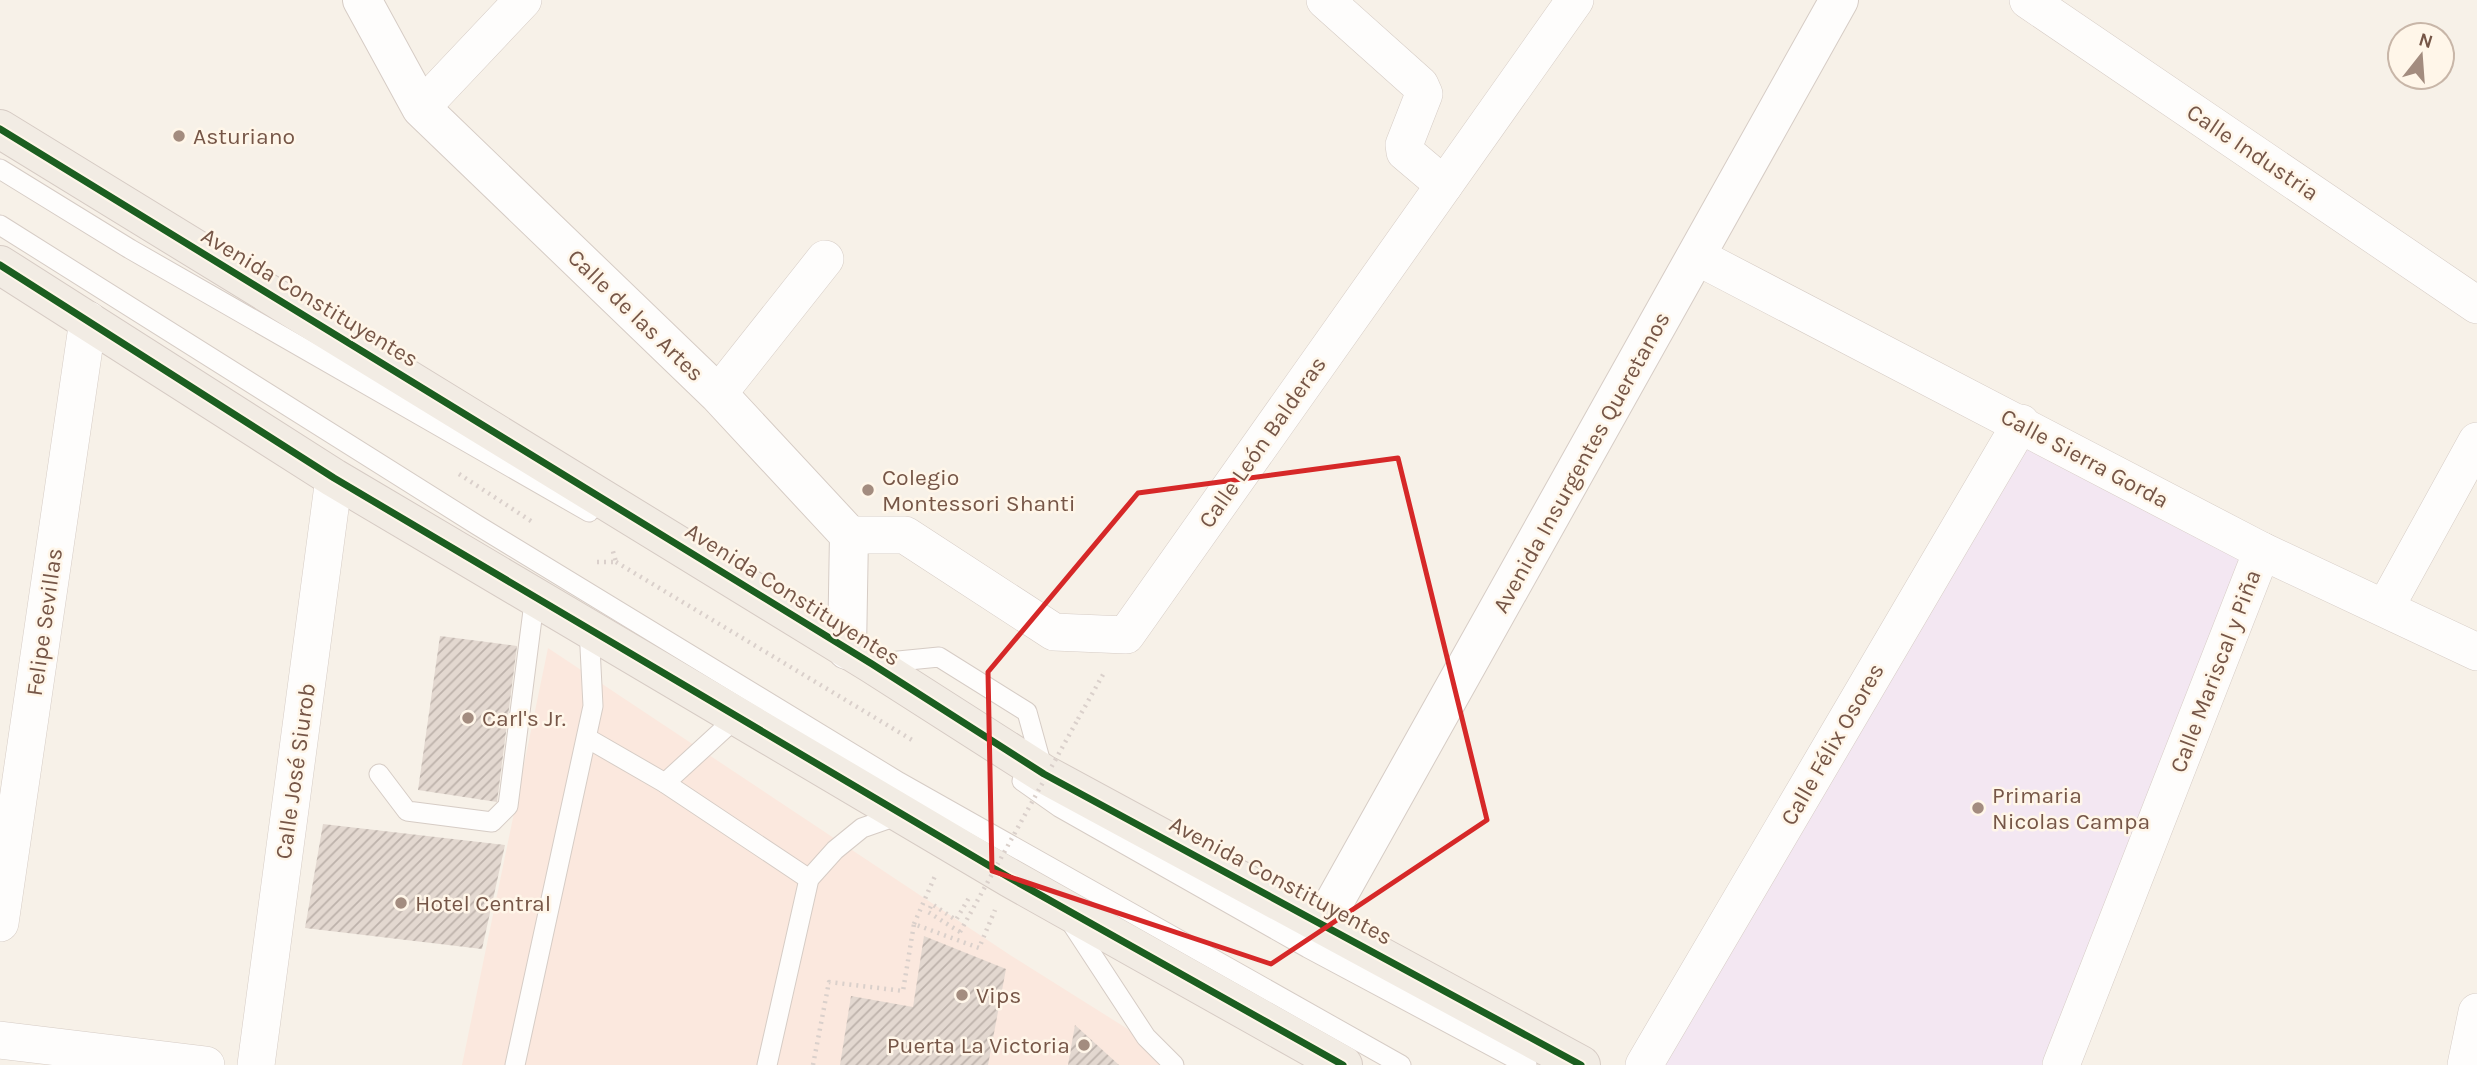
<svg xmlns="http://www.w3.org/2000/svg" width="2477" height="1065" font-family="Karla,sans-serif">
<defs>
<pattern id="building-hatch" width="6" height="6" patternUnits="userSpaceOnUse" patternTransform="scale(1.75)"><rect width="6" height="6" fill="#e3d8d0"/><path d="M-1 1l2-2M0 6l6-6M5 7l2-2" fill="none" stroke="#bdb2ab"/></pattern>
</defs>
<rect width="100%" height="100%" fill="#f7f1e8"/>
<polygon fill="#fbe8de" points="548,648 1010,955 1185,1065 462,1065"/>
<polygon fill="#f3e7f2" points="2021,423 2262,551 2061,1065 1644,1065"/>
<g fill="url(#building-hatch)">
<polygon points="440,636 517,646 497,802 418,790"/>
<polygon points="323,824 505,845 482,949 305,928"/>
<polygon points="924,936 1006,969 988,1065 840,1065 851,996 913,1007"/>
<polygon points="1075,1025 1119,1065 1068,1065"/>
</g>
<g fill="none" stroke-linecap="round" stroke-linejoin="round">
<g stroke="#d6ccc5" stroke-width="21">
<g id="service">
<polyline points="0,169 130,249 589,512"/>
<polyline points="0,225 477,525 899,782 1401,1065"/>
<polyline points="878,663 939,657 1027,712 1043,770"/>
<polyline points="587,738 665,783 809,879"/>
<polyline points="379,774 407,811 492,822 508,806 535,595"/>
<polyline points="1022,781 1059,807 1308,948 1527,1065"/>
<polyline points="665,783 737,717"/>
<polyline points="1070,921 1146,1037 1174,1065"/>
<polyline points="515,1065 593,706 589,628"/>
<polyline points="767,1065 809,879 835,850 862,828 902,814"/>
</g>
</g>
<g stroke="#d6ccc5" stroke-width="38">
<g id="minor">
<polyline points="1325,0 1420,85 1424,94 1404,145 1405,152 1444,185"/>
<polyline points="2028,0 2477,305"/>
<polyline points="421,108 523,0"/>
<polyline points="1696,256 2262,551 2477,652"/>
<polyline points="718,394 825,259"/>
<polyline points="849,535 905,535 1054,632 1126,635 1575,0"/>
<polyline points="2385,608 2477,441"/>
<polyline points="0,923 88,320"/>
<polyline points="0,1040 206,1065"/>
<polyline points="256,1065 334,478"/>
<polyline points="1644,1065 2021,423"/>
<polyline points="2061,1065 2262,551"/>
<polyline points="2466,1065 2477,1012"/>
</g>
</g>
<g stroke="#d6ccc5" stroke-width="40">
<g id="tertiary">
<polyline points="362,0 421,108 718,394 849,535 847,650"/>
<polyline points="1322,924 1839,0"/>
</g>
</g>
<g stroke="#d6cbc4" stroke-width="40">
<g id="primary">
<polyline points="0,129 872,664 1044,774 1581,1065"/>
<polyline points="0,265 334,478 1010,878 1343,1065"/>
</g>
</g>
<g stroke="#dad0cb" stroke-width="4.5" stroke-dasharray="2 5" stroke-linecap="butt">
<polyline points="459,474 534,523"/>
<polyline points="597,562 616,562 612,548"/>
<polyline points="616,562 912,740"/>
<polyline points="1078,719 1105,671"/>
<polyline points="914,924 935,876"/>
<polyline points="960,932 928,912 932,904 956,920 970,896"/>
<polyline points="813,1065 829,982 903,991 914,924 979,948 995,910"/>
</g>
<use href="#service" stroke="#fefdfc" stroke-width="19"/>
<use href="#minor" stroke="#fefdfc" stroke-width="37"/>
<use href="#tertiary" stroke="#fefdfc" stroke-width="38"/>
<use href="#primary" stroke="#f2ece4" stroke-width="38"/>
<polyline stroke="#dad0cb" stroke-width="4.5" stroke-dasharray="2 5" stroke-linecap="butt" points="960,932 1078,719"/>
<g stroke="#fff6e9" stroke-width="11">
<g id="cycleway">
<polyline points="0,129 872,664 1044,774 1581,1065"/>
<polyline points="0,265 334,478 1010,878 1343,1065"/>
</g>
</g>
<use href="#cycleway" stroke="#1b5e20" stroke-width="7"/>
</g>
<path fill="none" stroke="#d62828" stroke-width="5" stroke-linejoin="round" d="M 1398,458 L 1487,820 L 1271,964 L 992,871 L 988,672 L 1138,493 Z"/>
<g fill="#a38c7f" stroke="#fff6e9" stroke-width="2.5">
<circle cx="179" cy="136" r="7"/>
<circle cx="868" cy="490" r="7"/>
<circle cx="468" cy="718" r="7"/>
<circle cx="1978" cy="808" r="7"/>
<circle cx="401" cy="903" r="7"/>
<circle cx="962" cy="995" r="7"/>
<circle cx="1084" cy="1045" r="7"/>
</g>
<g text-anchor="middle" stroke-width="5" stroke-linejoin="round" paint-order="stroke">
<g font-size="23" fill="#765647" stroke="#fff6e9" text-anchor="start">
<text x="193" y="144">Asturiano</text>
<text x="882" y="485">Colegio<tspan x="882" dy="26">Montessori Shanti</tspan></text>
<text x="482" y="726">Carl's Jr.</text>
<text x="1992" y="803">Primaria<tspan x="1992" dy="26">Nicolas Campa</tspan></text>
<text x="415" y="911">Hotel Central</text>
<text x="976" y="1003">Vips</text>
<text x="1070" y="1053" text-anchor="end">Puerta La Victoria</text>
</g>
<g font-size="23" fill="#765647" stroke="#fff6e9">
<text transform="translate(2253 152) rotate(34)" y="8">Calle Industria</text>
<text transform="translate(310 297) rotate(31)" y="8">Avenida Constituyentes</text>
<text transform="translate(636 315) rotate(44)" y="8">Calle de las Artes</text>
<text transform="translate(1262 442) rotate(-55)" y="8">Calle León Balderas</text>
<text transform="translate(2085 458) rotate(28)" y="8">Calle Sierra Gorda</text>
<text transform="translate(1581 462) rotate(-61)" y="8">Avenida Insurgentes Queretanos</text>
<text transform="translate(793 594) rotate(32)" y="8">Avenida Constituyentes</text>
<text transform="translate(44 622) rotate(-82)" y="8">Felipe Sevillas</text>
<text transform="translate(2215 671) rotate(-69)" y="8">Calle Mariscal y Piña</text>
<text transform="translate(1832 744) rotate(-60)" y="8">Calle Félix Osores</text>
<text transform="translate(295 771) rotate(-82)" y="8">Calle José Siurob</text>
<text transform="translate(1281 880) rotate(28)" y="8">Avenida Constituyentes</text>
</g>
</g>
<g transform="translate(2421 56) rotate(17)"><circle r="33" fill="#fff6e9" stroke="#c8b6a8" stroke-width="2"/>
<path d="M0-5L12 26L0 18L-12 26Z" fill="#a38c7f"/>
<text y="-10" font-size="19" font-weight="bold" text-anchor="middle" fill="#765647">N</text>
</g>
</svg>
